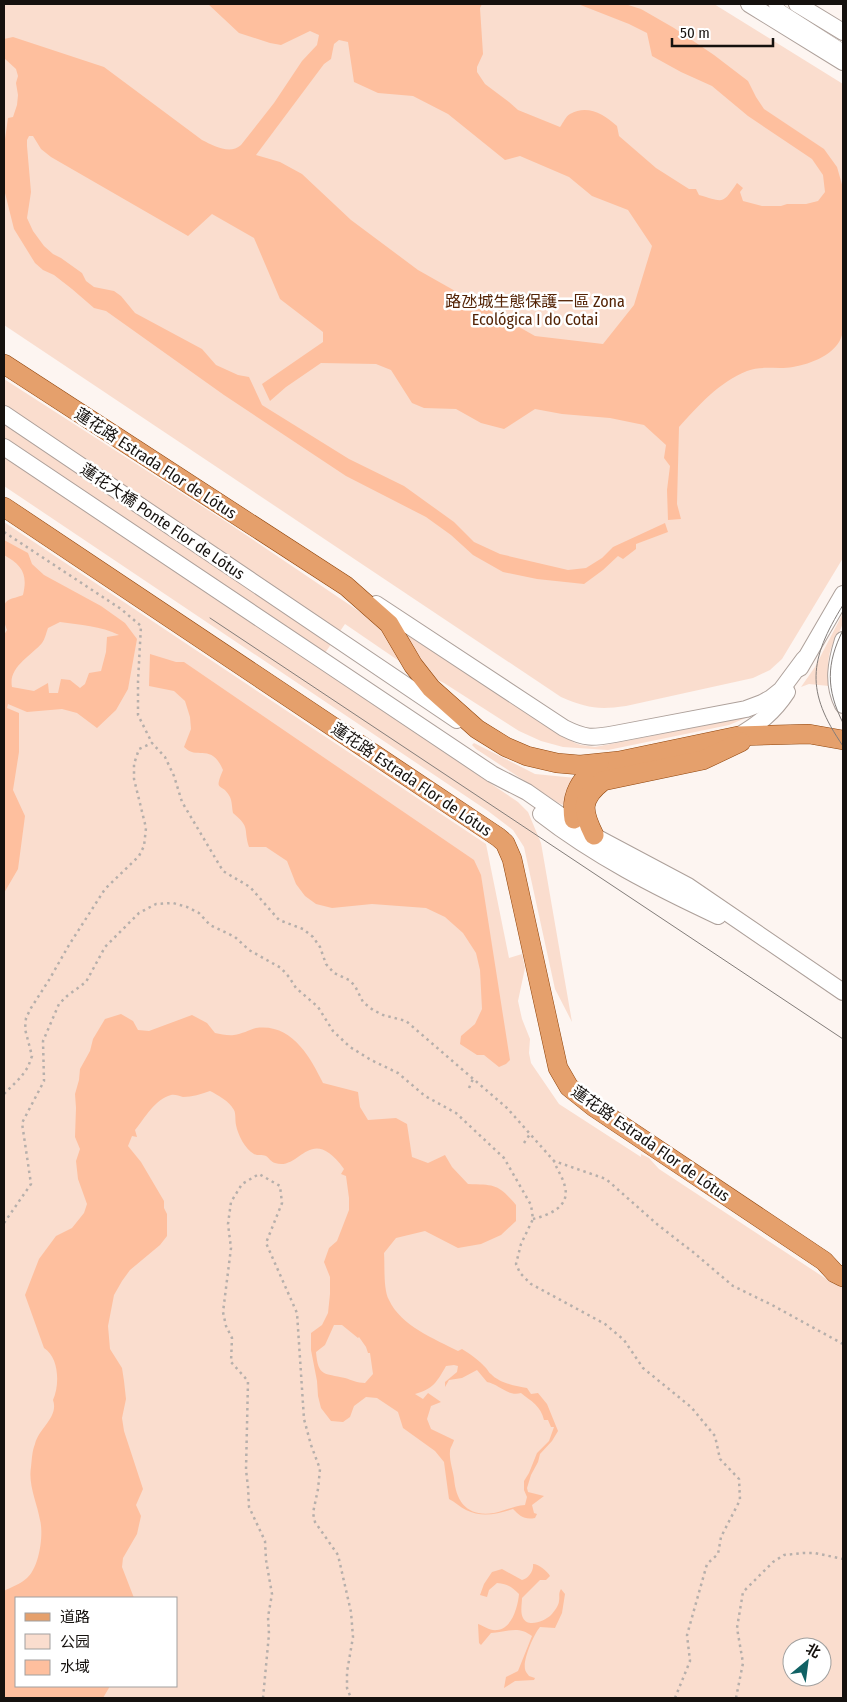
<svg xmlns="http://www.w3.org/2000/svg" width="847" height="1702" font-family="'Fira Sans Condensed','Noto Sans SC',sans-serif">
<rect width="100%" height="100%" fill="#fdf5f1"/>
<g fill="#faddce" fill-rule="evenodd">
<path d="M 4,4 L 714,4 L 843,84 L 843,558 L 782,659 L 770,670 L 753,678 L 626,706 C 598,710 587,708 561,697 L 4,325 Z"/>
<polygon points="4,379 225,521 375,622 412,637 575,743 581,745 595,747 748,717 729,725 608,750 563,747 541,741 519,731 444,683 402,663 345,624 316,666 518,802 528,812 541,843 572,1022 555,989 524,847 513,830 488,811 4,486"/>
<path d="M 4,522 L 486,844 L 509,958 L 522,954 L 525,968 L 518,1001 L 522,1019 L 530,1039 L 529,1053 L 531,1063 L 559,1104 L 641,1157 L 641,1154 L 649,1158 L 659,1169 L 834,1284 L 843,1285 L 843,1698 L 4,1698 ZM 16,1598 L 176,1598 L 176,1686 L 16,1686 ZM 792,1647 L 822,1647 L 822,1677 L 792,1677 Z"/>
<path d="M 843,613 C 843,631 840,628 833,643 C 827,657 827,671 829,686 L 809,684 L 801,687 L 815,667 Z"/>
<polygon points="474,743 535,774 576,778 565,803 563,805 557,802 476,749 472,745"/>
</g>
<g fill="#febf9e" fill-rule="evenodd">
<path d="M 208,4 L 482,4 L 480,8 L 483,54 L 477,67 L 477,72 L 485,84 L 509,102 L 518,110 L 560,127 C 563,123 566,116 570,114 C 587,104 604,114 617,126 L 619,136 L 656,168 L 689,189 L 696,189 L 699,195 C 724,202 722,205 737,183 L 743,188 L 740,192 L 743,201 L 762,206 L 781,206 L 787,204 L 806,204 L 818,201 L 825,192 L 823,175 L 812,159 L 748,116 L 712,86 L 681,72 L 652,56 L 647,33 L 629,24 L 578,4 L 625,4 L 641,9 L 674,28 L 714,55 L 748,81 L 756,97 L 764,109 L 824,149 L 837,167 L 843,188 L 843,318 L 842,320 C 842,325 844,330 842,335 C 837,354 811,364 793,367 C 778,370 761,365 747,371 C 719,382 698,406 679,427 L 677,504 L 681,519 L 668,520 L 667,490 L 670,466 L 664,458 L 666,445 L 644,425 L 610,418 L 562,414 L 535,409 L 504,429 L 481,423 L 456,409 L 424,408 L 412,403 L 391,370 L 376,364 L 321,363 L 286,387 L 270,401 L 262,384 L 323,342 L 323,332 L 280,299 L 254,238 L 212,214 L 188,236 L 51,157 L 41,149 L 33,136 L 29,136 L 27,140 L 27,146 L 31,192 L 27,218 L 33,231 L 44,246 L 53,254 L 61,258 L 82,273 L 86,281 L 94,287 L 114,291 L 121,296 L 135,313 L 202,349 L 216,365 L 238,375 L 249,377 L 262,405 L 349,459 L 404,486 L 454,522 L 474,542 L 500,554 L 568,570 L 586,568 L 602,558 L 613,547 L 665,523 L 668,532 L 636,544 L 636,549 L 623,559 L 618,556 L 603,570 L 584,584 L 537,579 L 503,572 L 473,555 L 451,535 L 426,517 L 346,476 L 224,395 L 106,311 L 94,308 L 72,289 L 54,275 L 43,270 L 35,263 L 14,229 L 4,189 L 4,146 L 8,118 L 13,117 L 17,105 L 18,95 L 16,83 L 18,76 L 16,69 L 4,58 L 4,39 L 13,37 L 104,67 L 202,140 C 214,146 230,155 241,145 L 274,103 L 302,61 L 317,45 L 319,35 L 310,31 L 281,45 L 270,43 L 239,33 ZM 339,40 L 348,42 L 354,82 L 378,93 L 413,96 L 448,114 L 505,160 L 520,156 L 569,177 L 592,196 L 628,210 L 652,246 L 634,305 L 603,344 L 535,336 L 418,270 L 351,220 L 302,174 L 280,162 L 256,155 L 324,64 L 331,59 L 334,44 Z"/>
<path d="M 4,540 L 28,553 L 32,564 L 44,575 L 101,606 L 125,623 L 137,639 L 128,689 L 116,710 L 97,728 L 77,713 L 62,709 L 27,712 L 8,704 L 7,708 L 19,713 L 19,752 L 13,790 L 25,816 L 18,869 L 4,893 L 4,635 L 7,630 C 4,623 0,607 7,601 C 11,598 19,597 23,595 C 28,574 22,565 4,555 ZM 60,622 C 80,625 101,626 119,635 L 107,637 L 106,652 L 101,671 L 89,673 L 85,684 L 80,688 L 70,680 L 61,679 L 58,693 L 49,693 L 48,683 L 34,691 L 12,687 C 8,667 31,656 42,643 C 45,639 46,633 48,628 Z"/>
<path d="M 150,654 L 176,662 L 184,662 L 474,860 L 481,875 L 510,1060 L 506,1064 L 499,1067 L 484,1055 L 477,1055 L 460,1044 L 461,1036 L 475,1024 L 482,1009 L 480,970 L 476,953 L 463,933 L 445,917 L 426,908 L 372,904 L 332,908 L 316,904 L 305,896 L 296,884 L 287,861 L 266,847 L 249,847 C 243,828 251,828 233,813 C 232,808 232,801 230,797 C 222,781 213,794 223,770 C 211,742 198,761 184,747 L 191,729 L 190,717 L 185,701 L 174,691 L 149,686 Z"/>
<path d="M 121,1014 L 133,1021 L 138,1030 L 149,1031 L 192,1015 L 207,1023 L 215,1033 C 221,1034 228,1036 234,1035 C 242,1034 249,1030 256,1028 C 292,1023 310,1057 323,1083 L 358,1092 L 360,1107 L 368,1120 L 396,1118 L 407,1124 L 412,1157 L 428,1163 L 445,1155 L 452,1167 L 468,1184 C 496,1185 498,1184 516,1205 L 516,1221 L 501,1235 L 481,1244 L 458,1248 L 425,1231 L 396,1238 L 384,1253 C 385,1266 383,1289 389,1300 C 401,1326 435,1339 458,1351 L 462,1349 C 470,1354 480,1361 486,1368 C 488,1370 489,1373 491,1374 C 499,1383 516,1386 527,1388 L 531,1394 L 538,1393 L 547,1404 L 558,1431 L 552,1441 L 540,1454 L 538,1462 L 531,1475 L 527,1488 L 528,1492 L 544,1496 L 532,1505 L 534,1513 L 537,1514 L 535,1518 C 524,1520 520,1516 513,1509 C 497,1514 482,1518 466,1510 C 460,1507 455,1502 449,1499 L 444,1462 L 435,1451 L 403,1428 L 398,1412 L 377,1398 L 366,1397 L 354,1406 L 350,1417 L 343,1422 L 331,1421 L 321,1408 L 318,1396 L 317,1381 L 311,1350 L 311,1333 L 322,1325 L 328,1313 L 330,1294 L 330,1277 L 324,1262 L 329,1248 L 337,1241 L 349,1210 L 349,1198 L 346,1176 L 341,1174 L 344,1169 C 310,1122 300,1172 275,1163 C 271,1162 269,1158 266,1156 C 262,1154 258,1156 254,1154 C 245,1149 238,1135 236,1125 C 235,1120 236,1114 234,1110 C 229,1101 218,1095 210,1091 C 201,1094 192,1097 183,1097 C 179,1096 175,1094 171,1095 C 155,1099 145,1118 135,1130 L 137,1137 L 132,1136 L 128,1146 L 141,1162 L 164,1201 L 164,1208 L 167,1214 L 167,1236 L 160,1245 L 130,1270 L 122,1281 L 114,1295 L 108,1326 L 110,1349 L 122,1368 L 124,1381 L 126,1399 L 122,1418 L 124,1431 L 143,1489 L 136,1505 L 141,1516 L 137,1534 L 123,1558 L 122,1567 L 134,1598 L 16,1598 L 16,1686 L 110,1686 L 103,1698 L 4,1698 L 4,1591 C 11,1587 21,1584 27,1578 C 39,1568 44,1535 40,1520 C 37,1503 28,1485 31,1467 C 32,1459 32,1451 35,1444 C 39,1428 59,1417 53,1400 C 60,1385 59,1357 44,1348 L 25,1295 L 39,1259 L 56,1236 L 72,1228 L 84,1213 L 87,1204 L 78,1179 L 76,1161 L 80,1149 L 75,1137 L 76,1108 L 75,1094 L 79,1080 L 80,1069 L 90,1051 L 93,1039 L 105,1019 ZM 334,1325 L 342,1325 L 358,1338 L 359,1337 L 366,1347 L 368,1353 L 370,1353 L 373,1374 L 365,1383 C 357,1383 352,1380 345,1378 C 324,1373 318,1377 316,1352 L 325,1345 ZM 454,1365 L 458,1366 L 457,1372 L 445,1382 L 445,1387 L 449,1380 L 462,1378 L 477,1370 L 487,1382 C 499,1384 508,1397 521,1393 C 531,1401 541,1406 544,1420 L 548,1420 L 551,1427 L 554,1427 L 549,1441 L 537,1453 L 529,1473 L 524,1481 L 524,1490 L 527,1497 L 525,1505 C 513,1506 505,1511 494,1513 C 468,1517 456,1503 454,1478 C 453,1470 449,1460 450,1451 C 450,1448 453,1444 454,1440 L 431,1429 L 427,1419 L 431,1406 L 441,1402 L 428,1393 L 423,1399 L 415,1394 C 433,1389 437,1382 446,1366 Z"/>
<path d="M 533,1564 C 539,1564 548,1572 550,1576 L 546,1580 L 540,1580 L 522,1598 C 522,1604 520,1612 523,1618 C 528,1628 545,1621 551,1615 C 554,1612 559,1605 559,1601 C 560,1596 558,1594 561,1589 L 565,1594 L 562,1613 L 555,1628 L 540,1627 C 534,1634 523,1659 525,1669 C 525,1671 527,1673 529,1676 L 535,1678 L 534,1680 L 515,1681 L 504,1688 L 506,1677 L 518,1671 L 532,1636 C 518,1625 507,1632 491,1633 L 481,1645 L 479,1643 L 478,1624 C 484,1626 490,1631 497,1630 C 512,1629 518,1606 519,1594 C 512,1587 508,1584 497,1583 L 489,1590 L 487,1597 L 480,1595 L 484,1584 L 492,1572 L 502,1569 L 522,1580 C 528,1579 534,1571 533,1564 Z"/>
</g>
<g fill="none" stroke-linecap="round" stroke-linejoin="round">
<g stroke="#ada09a" stroke-width="12">
<polyline id="street" points="774,4 782,11 843,50"/>
</g>
<g stroke="#ada09a" stroke-width="18">
<g id="secondary">
<polyline points="749,4 843,62"/>
<polyline points="797,4 843,32"/>
<polyline points="4,414 457,720"/>
<polyline points="4,447 492,774 527,792 577,827 688,886 843,992"/>
<path d="M 376,604 L 564,728 C 586,739 592,738 615,734 L 746,709 L 762,703 L 771,698 L 781,690 L 804,659"/>
<path d="M 843,640 C 836,663 832,683 843,705"/>
<polyline points="800,668 843,594"/>
<path d="M 738,736 C 759,724 774,712 787,692"/>
<path d="M 541,814 C 595,856 656,887 718,916"/>
</g>
</g>
<g stroke="#90440b" stroke-width="20">
<g id="primary">
<polyline points="4,364 346,586 389,624 413,665 431,688 477,729 506,747 527,756 557,763 580,765 619,761 738,736 809,734 843,740"/>
<polyline points="4,507 498,837 505,843 512,859 558,1068 569,1087 594,1107 824,1261 835,1273 843,1277"/>
<path d="M 574,819 C 570,794 581,779 599,764"/>
<path d="M 594,835 C 582,811 580,799 603,781 L 703,760 L 741,742"/>
</g>
</g>
<g stroke="#b6afab" stroke-width="2.5" stroke-dasharray="2.5 4" stroke-linecap="butt">
<polyline points="4,532 121,609 141,626 138,681 138,715 152,743"/>
<polyline points="469,1088 473,1079"/>
<polyline points="4,1094 21,1077 28,1067 32,1056 25,1029 26,1018 31,1008 49,980 69,945 105,889 139,856 144,846 146,828 134,779 134,764 139,749 152,743 165,757 174,776 182,802 223,871 250,887 279,920 303,929 313,937 320,947 326,964 334,973 349,980 355,986 363,1002 373,1010 383,1015 406,1021 507,1108 554,1161 606,1179 658,1225 693,1252 733,1286 772,1305 843,1344"/>
<polyline points="524,1143 530,1134"/>
<path d="M 533,1219 C 549,1215 570,1207 565,1187 C 563,1177 557,1170 554,1161"/>
<polyline points="4,1223 31,1184 22,1123 44,1081 43,1041 59,1004 67,996 86,982 105,947 139,913 156,904 173,903 187,907 199,913 210,925 235,937 249,950 281,968 289,977 296,988 318,1007 333,1031 350,1047 371,1060 398,1073 425,1096 456,1113 504,1158 531,1205 533,1219 521,1244 516,1264 520,1273 531,1284 605,1324 624,1340 643,1368 691,1407 715,1436 720,1459 739,1479 740,1500 721,1537 718,1554 707,1564 687,1635 690,1661 675,1698"/>
<polyline points="263,1698 269,1634 268,1617 272,1594 266,1560 265,1541 249,1507 248,1487 246,1470 248,1381 231,1362 232,1338 226,1326 223,1312 231,1248 228,1224 231,1202 242,1184 259,1174 280,1186 282,1203 266,1243 297,1313 304,1419 311,1445 320,1469 318,1489 313,1513 315,1522 338,1555 351,1612 353,1637 347,1672 347,1688 351,1698"/>
<polyline points="736,1698 743,1663 737,1628 743,1592 773,1562 784,1555 803,1553 815,1553 843,1559"/>
</g>
<use href="#street" stroke="#fff" stroke-width="11"/>
<use href="#secondary" stroke="#fff" stroke-width="16"/>
<use href="#primary" stroke="#e5a06c" stroke-width="19"/>
<g stroke="#837d7a" stroke-width="1">
<path d="M 843,605 C 809,660 805,691 843,746"/>
<polyline points="210,618 843,1039"/>
<path d="M 843,630 C 826,664 826,689 843,723"/>
</g>
</g>
<g text-anchor="middle" stroke-width="5" stroke-linejoin="round" paint-order="stroke">
<g font-size="16" fill="#532305" stroke="#fff">
<text x="535" y="307">路氹城生態保護一區 Zona<tspan x="535" dy="18">Ecológica I do Cotai</tspan></text>
</g>
<g font-size="16" fill="#15110e" stroke="#fff">
<text transform="translate(156 463) rotate(33)" y="6">蓮花路 Estrada Flor de Lótus</text>
<text transform="translate(163 521) rotate(34)" y="6">蓮花大橋 Ponte Flor de Lótus</text>
<text transform="translate(412 779) rotate(34)" y="6">蓮花路 Estrada Flor de Lótus</text>
<text transform="translate(651 1143) rotate(35)" y="6">蓮花路 Estrada Flor de Lótus</text>
</g>
</g>
<rect width="847" height="1702" fill="none" stroke="#15110e" stroke-width="10"/>
<rect x="15" y="1597" width="162" height="90" fill="#ffffff" stroke="#a1a09f"/>
<rect x="25" y="1613" width="25" height="8" fill="#e5a06c" stroke="#a1a09f"/>
<text x="60" y="1622" font-size="15" fill="#15110e">道路</text>
<rect x="25" y="1634" width="25" height="15" fill="#faddce" stroke="#a1a09f"/>
<text x="60" y="1647" font-size="15" fill="#15110e">公园</text>
<rect x="25" y="1660" width="25" height="15" fill="#febf9e" stroke="#a1a09f"/>
<text x="60" y="1672" font-size="15" fill="#15110e">水域</text>
<g transform="translate(807 1662) rotate(29)"><circle r="24" fill="#ffffff" stroke="#a1a09f"/>
<path d="M0-4L9 19L0 12L-9 19Z" fill="#106164"/>
<text y="-8" font-size="14" font-weight="bold" text-anchor="middle" fill="#15110e">北</text>
</g>
<path d="M672 38v8h101v-8" fill="none" stroke="#15110e" stroke-width="2.5"/>
<text x="680" y="38" font-size="15" fill="#15110e" stroke="#ffffff" stroke-width="4" paint-order="stroke">50 m</text>
</svg>
